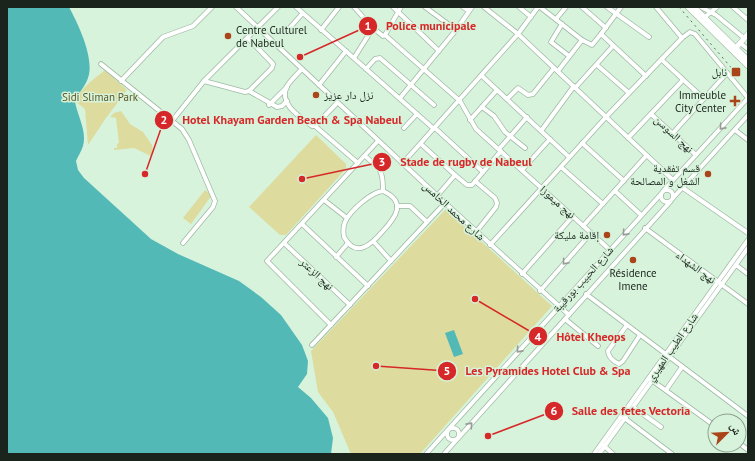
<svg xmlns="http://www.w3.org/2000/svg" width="755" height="461" font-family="'PT Sans','Noto Naskh Arabic',sans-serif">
<rect width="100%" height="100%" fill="#d8f3dc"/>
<g fill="#dddb9e">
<path d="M 105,70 L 127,90 L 106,118 L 88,145 L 85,109 L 76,102 C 80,88 94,79 105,70 Z"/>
<polygon points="121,111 130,124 143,132 152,145 153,153 151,156 134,148 114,150 114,148 117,148 117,144 119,143 116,118 110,117 114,113"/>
<polygon points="316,135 346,164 346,169 286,235 280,235 249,207"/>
<polygon points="205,190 212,195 191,224 183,218"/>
<polygon points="446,209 552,306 420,454 351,454 333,412 318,392 311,351"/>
</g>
<g fill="#53b9b7">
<path d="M 7,7 L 69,7 C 78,24 95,58 88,78 C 85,87 78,93 75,102 C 78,117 87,131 83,146 C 81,152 78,156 76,161 L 78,170 L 84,178 L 151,239 L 178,254 L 239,281 L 261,297 L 281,315 L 302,345 L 308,361 L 307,374 L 298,387 L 311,398 L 328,418 L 333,438 L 331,454 L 7,454 Z"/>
<polygon points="454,330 463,354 454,357 445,333"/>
</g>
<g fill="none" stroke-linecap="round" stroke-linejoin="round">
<g stroke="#9fbaa4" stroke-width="5.5">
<g id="minor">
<polyline points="236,7 445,203 569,315"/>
<polyline points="296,7 434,129"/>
<polyline points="354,7 373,28"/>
<polyline points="393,7 439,51"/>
<polyline points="425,7 456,30"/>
<polyline points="463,7 469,11"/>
<polyline points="484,7 518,34 673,180"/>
<polyline points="519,7 531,17"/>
<polyline points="540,7 582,40 592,45 601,34 621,7"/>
<polyline points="582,7 606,28"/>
<polyline points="607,7 649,37"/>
<polyline points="656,7 682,38"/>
<polyline points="701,7 716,15 744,38"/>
<polyline points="733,7 748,20"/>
<polyline points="705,17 717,7"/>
<polyline points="556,19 566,7"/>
<polyline points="562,24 551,42 569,56"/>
<polyline points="321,30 339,7"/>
<polyline points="286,32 302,14"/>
<polyline points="601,34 646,76"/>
<polyline points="385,35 460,101 476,129 610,250"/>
<polyline points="248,38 273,64 272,68 249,91"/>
<polyline points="740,43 748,49"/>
<polyline points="354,58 373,28 383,36 385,35 401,7"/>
<polyline points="662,60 704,99"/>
<polyline points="101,64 182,129 189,140 215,201 213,207 183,243"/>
<polyline points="597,65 629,93"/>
<path d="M 302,69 C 297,74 291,80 287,86 C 278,104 300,117 312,126 L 315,126 L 337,103"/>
<polyline points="366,69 375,59 380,58 434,105"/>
<polyline points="558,71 582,40"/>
<polyline points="482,76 569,157"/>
<polyline points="121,81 163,37 193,26 212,7"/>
<polyline points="204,81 245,92 249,91 277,107 282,106 287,101"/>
<polyline points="319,85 346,51"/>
<polyline points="575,88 613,46"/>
<polyline points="400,98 456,30 472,7"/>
<polyline points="507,99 518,88 528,95 533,94 554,68"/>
<polyline points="269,105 287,87"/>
<polyline points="482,107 494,116 505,132 525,148"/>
<polyline points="651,114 696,155"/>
<polyline points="470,120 497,90"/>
<polyline points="172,121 204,81 278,7"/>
<polyline points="315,126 358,163"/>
<polyline points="404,128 417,114"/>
<polyline points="435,128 483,172"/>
<polyline points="735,130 748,140"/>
<polyline points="541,131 574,86"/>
<polyline points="673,133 727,73"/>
<polyline points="628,138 683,80"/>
<polyline points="582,143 624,181"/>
<polyline points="421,144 455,175"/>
<polyline points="499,149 527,117"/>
<path d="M 365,156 C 381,170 383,170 383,191"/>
<polyline points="402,164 518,34 538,7"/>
<polyline points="561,167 603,204"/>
<polyline points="522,170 550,139"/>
<polyline points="475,181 495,198 497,203 496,207 476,232"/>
<polyline points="683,188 748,233"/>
<circle cx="667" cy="196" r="6"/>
<polyline points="664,190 748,98"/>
<path d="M 383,191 C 407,202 396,217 383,231 C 372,244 356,259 344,237 C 343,232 343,227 345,222 C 350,211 371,192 383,191 Z"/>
<polyline points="615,191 641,215"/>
<polyline points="437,196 455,175 467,185 472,185 501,151"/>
<polyline points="673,198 748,115"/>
<polyline points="324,200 347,218"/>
<polyline points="397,206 410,206 427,222"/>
<polyline points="302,224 368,286"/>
<polyline points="583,226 646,156"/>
<polyline points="645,228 748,304"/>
<polyline points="374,242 391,261"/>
<polyline points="284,243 350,305"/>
<polyline points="490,245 606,117 682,38 690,32 695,34 748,98"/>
<polyline points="336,257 348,243"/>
<polyline points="736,265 748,274"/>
<polyline points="522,274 573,216"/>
<polyline points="540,291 591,233"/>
<polyline points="586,294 748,416"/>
<polyline points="565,319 598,346"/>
<polyline points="331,325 267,261 378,141"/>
<path d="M 627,325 L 608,351 C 608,357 613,361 619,364 L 623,361 L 640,335"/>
<polyline points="312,345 445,203"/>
<polyline points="650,379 715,426"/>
<polyline points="666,390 682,367"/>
<polyline points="633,407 661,427"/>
<polyline points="623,417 672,454"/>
<circle cx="453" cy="434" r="6"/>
<polyline points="739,443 748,450"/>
<polyline points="603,445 613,454"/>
<polyline points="426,454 661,194"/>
<polyline points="444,454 670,202"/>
<polyline points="594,454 748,240"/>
<polyline points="599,454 748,248"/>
</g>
</g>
<g stroke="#9fbaa4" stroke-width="6">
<g id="major">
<polyline points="688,7 748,66"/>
<polyline points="694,7 748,60"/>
<polyline points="734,50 748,34"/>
</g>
</g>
<use href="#minor" stroke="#fff" stroke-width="4"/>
<use href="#major" stroke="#fff" stroke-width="5"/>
<polyline stroke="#5d6d5f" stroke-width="1" stroke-dasharray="2 4" stroke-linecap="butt" points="679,7 741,79"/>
</g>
<defs><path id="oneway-chevron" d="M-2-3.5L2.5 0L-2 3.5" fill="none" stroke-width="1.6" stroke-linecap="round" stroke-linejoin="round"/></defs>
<g stroke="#989c99">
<use href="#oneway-chevron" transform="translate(722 127) rotate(132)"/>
<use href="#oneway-chevron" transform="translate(625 233) rotate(132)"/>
<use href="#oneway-chevron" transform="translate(565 262) rotate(131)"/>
<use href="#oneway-chevron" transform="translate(519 350) rotate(132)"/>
<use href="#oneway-chevron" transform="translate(470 425) rotate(-48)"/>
</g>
<g fill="#aa4419" stroke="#d8f3dc" stroke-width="1.5">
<circle cx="228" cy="36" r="4"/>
<rect x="731" y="67" width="10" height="10" rx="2"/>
<circle cx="316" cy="95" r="4"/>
<path d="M733 95h4v4h4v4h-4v4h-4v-4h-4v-4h4z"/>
<circle cx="708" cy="174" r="4"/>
<circle cx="607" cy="235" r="4"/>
<circle cx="633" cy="260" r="4"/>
</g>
<g text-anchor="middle" stroke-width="3" stroke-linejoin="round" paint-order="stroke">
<g font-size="11" fill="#1a241c" stroke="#d8f3dc" text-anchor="end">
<text x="236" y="34" text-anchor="start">Centre Culturel<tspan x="236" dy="13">de Nabeul</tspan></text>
<text x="727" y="76">نابل</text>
<text x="324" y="99" text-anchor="start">نزل دار عزيز</text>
<text x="726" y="99">Immeuble<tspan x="726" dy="13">City Center</tspan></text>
<text x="700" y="172">قسم تفقدية<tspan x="700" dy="13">الشغل و المصالحة</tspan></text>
<text x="599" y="239">إقامة مليكة</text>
<text x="633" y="277" text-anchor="middle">Résidence<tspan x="633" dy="13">Imene</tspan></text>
</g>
<g font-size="11" fill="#5a5721" stroke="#d8f3dc">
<text x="100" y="101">Sidi Sliman Park</text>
</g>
<g font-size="11" fill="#1a241c" stroke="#d8f3dc">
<text transform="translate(674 134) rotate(43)" y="4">نهج السوسن</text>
<text transform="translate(558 202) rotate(42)" y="4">نهج ميموزا</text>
<text transform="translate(454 211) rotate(43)" y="4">شارع محمد الخامس</text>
<text transform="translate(696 267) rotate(37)" y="4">نهج الشهداء</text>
<text transform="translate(317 274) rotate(43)" y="4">نهج الزعتر</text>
<text transform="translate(583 279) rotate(-48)" y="4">شارع الحبيب بورقيبة</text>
<text transform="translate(672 347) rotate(-55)" y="4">شارع الطيب المهيري</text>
</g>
</g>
<path fill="none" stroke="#d62828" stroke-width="1.5" d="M300 57L368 26M145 174L164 120M302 179L382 162M475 299L538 336M376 366L447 371M488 436L554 411"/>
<g fill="#d62828" stroke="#d8f3dc" stroke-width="1.5">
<circle cx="300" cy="57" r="4"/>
<circle cx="145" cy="174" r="4"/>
<circle cx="302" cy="179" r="4"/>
<circle cx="475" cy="299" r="4"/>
<circle cx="376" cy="366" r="4"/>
<circle cx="488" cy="436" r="4"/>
<circle cx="368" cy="26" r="10"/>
<circle cx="164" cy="120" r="10"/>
<circle cx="382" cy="162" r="10"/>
<circle cx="538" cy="336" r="10"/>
<circle cx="447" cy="371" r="10"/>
<circle cx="554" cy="411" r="10"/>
</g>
<g font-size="12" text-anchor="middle" font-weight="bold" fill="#fff">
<text x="368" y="30">1</text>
<text x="164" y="124">2</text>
<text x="382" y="166">3</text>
<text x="538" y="341">4</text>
<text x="447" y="375">5</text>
<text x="554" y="415">6</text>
</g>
<g font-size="12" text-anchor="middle" font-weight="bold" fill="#d62828" stroke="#d8f3dc" stroke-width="3" stroke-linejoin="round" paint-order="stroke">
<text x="431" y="30">Police municipale</text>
<text x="292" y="124">Hotel Khayam Garden Beach &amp; Spa Nabeul</text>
<text x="466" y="166">Stade de rugby de Nabeul</text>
<text x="591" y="341">Hôtel Kheops</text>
<text x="548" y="375">Les Pyramides Hotel Club &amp; Spa</text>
<text x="631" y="415">Salle des fetes Vectoria</text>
</g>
<rect width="755" height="461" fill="none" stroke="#1a241c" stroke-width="16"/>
<g transform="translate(727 433) rotate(66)"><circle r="19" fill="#d8f3dc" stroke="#8ca08f"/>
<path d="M0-3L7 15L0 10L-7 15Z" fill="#aa4419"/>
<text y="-6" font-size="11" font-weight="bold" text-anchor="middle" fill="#1a241c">ش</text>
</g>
</svg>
